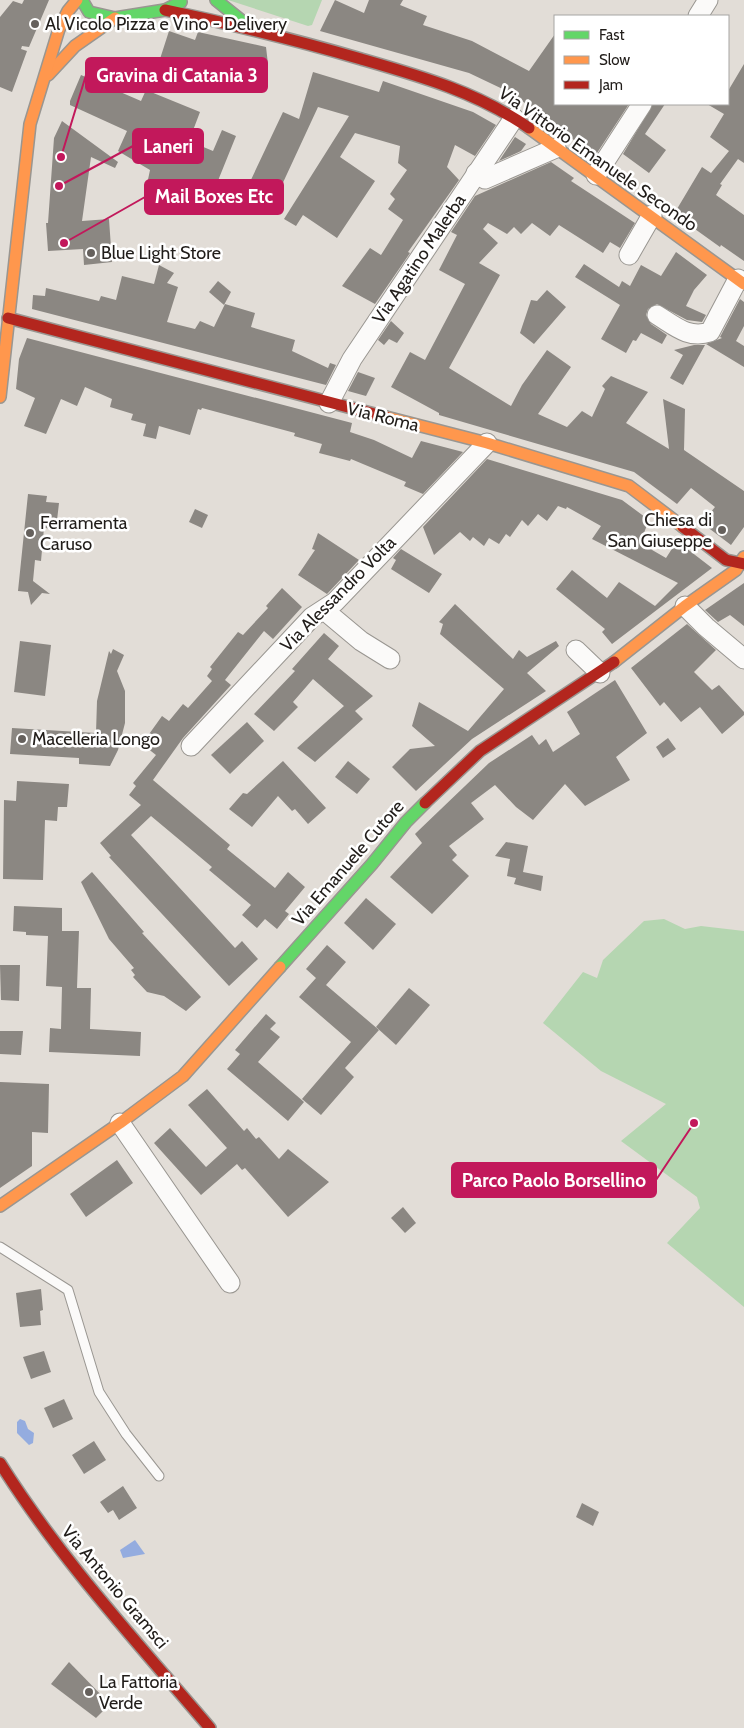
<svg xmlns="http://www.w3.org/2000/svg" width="744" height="1728" font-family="Cabin,sans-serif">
<rect width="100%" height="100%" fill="#e2ddd7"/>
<g fill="#b5d6b1">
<polygon points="228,0 322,0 312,25 308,26"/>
<polygon points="664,919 685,929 701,926 744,931 744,1307 667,1243 700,1208 697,1197 621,1141 666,1104 601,1071 543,1023 583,972 597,978 603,960 644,921"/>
</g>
<g fill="#94acdf">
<polygon points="20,1419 25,1421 28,1429 34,1433 33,1443 29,1445 17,1433 17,1422"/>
<polygon points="135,1540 145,1554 123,1558 120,1550"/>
</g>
<g fill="#8b8782">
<polygon points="24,0 49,0 29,47 22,46 21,49 27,51 12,92 0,87 0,17 13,1 22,4"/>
<polygon points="335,0 364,13 369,0 403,0 400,5 427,16 423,25 472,41 529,71 555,34 555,104 629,104 595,156 513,94 469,73 320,31"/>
<polygon points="169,31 195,40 198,32 266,47 268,64 238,71 236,90 188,80 191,72 159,62"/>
<polygon points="744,64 744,163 738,159 720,184 722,185 716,195 744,215 744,261 721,245 720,247 674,214 702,167 711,173 729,151 710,137 724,114 707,104 728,104 728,91"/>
<polygon points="313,72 379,92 383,81 473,112 496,125 475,156 455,145 447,167 459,180 408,252 410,253 375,304 342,286 370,248 381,255 403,220 388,209 395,199 390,194 407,170 398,163 400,146 355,133 340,157 375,181 337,238 303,215 296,226 284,219 349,116 318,107 268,215 240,203 283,112 299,119"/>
<polygon points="81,75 141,101 146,90 200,112 189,141 213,151 222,130 236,136 211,198 172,182 164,202 145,194 150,170 118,151 127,131 70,105 70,101"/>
<polygon points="653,104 665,104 645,134 666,150 649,173 623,154"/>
<polygon points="62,121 118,162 115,168 91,157 82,221 109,219 112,262 84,265 83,249 48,251 46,223 48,223 54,138"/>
<polygon points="515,137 526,144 521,151 499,161"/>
<polygon points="551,162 574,178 571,181 635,223 620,248 610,242 603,253 559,225 550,236 532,223 521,234 514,227 507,234 488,223 483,229 498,243 479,263 500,275 449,368 511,406 522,385 547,350 571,367 538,414 567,427 582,411 592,417 605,389 602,386 611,376 648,392 626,423 669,449 663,399 685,409 684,450 744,491 744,527 731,545 702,523 715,507 691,488 677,504 634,472 439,415 439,413 391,387 410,352 425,360 465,284 439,270 457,235 451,232 475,196"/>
<polygon points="676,252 707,275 694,290 686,306 706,315 702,322 687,320 657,304 648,309 646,315 651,324 667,335 662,344 641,333 636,341 633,340 626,353 601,339 620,305 575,277 584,264 619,287 622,281 630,286 641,265 661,276"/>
<polygon points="159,265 174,273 167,283 178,287 167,322 195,329 200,321 214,327 225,304 255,313 251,327 295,340 292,351 328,368 330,363 336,365 326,385 32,309 33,295 45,296 46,288 99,301 101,296 116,300 122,276 154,284"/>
<polygon points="218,281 231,292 224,305 209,292"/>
<polygon points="547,290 566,307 534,344 520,333 531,300 537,301"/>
<polygon points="740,299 744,302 744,326 736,341 744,346 744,367 706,344 722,338 720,337"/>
<polygon points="391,321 404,333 397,343 389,339 384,345 378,340"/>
<polygon points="27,338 352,423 350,432 374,440 412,458 421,441 463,452 423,494 404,486 406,482 351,459 350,461 319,453 322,444 294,436 295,433 202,408 201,410 198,409 190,435 159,426 156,439 143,436 146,424 131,420 133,414 110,407 112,399 85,387 77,406 61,399 46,434 24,426 35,398 16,389 19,359"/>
<polygon points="694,345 705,345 683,385 670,378 683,355 674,350"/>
<polygon points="358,372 375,378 366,396 348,391"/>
<polygon points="487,459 622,500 649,520 640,543 666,558 677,541 712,568 612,644 602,632 605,629 556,589 572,570 607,598 619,582 655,606 678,583 592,539 601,526 567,507 566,509 558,506 547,521 538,514 528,526 522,520 510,537 506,534 499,544 489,538 484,546 473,537 470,541 460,532 434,555 423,527"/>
<polygon points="28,494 47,496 46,502 59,503 56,529 44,528 41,561 35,560 33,581 50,594 42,593 31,605 28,592 18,591"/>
<polygon points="195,509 208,515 202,528 189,522"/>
<polygon points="318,533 359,560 327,594 298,575 315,550 312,549"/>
<polygon points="401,549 442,574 429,593 391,569 396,560 393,558"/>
<polygon points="744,583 744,626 730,615 718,622 705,610"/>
<polygon points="282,588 302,607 273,639 264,631 225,680 231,685 183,738 153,780 230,845 227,849 275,888 288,872 305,887 285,911 289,914 277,929 265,919 257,928 242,915 251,905 209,870 212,867 151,816 131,835 235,948 242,941 258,959 229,986 109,857 111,856 100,843 141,805 129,795 136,786 133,783 156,755 142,744 162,716 169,721 183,704 188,708 212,681 207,676 212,669 210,667 238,632 243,635 268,608 266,606"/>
<polygon points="455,604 513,659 519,650 527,657 556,641 559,646 527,673 546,691 472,739 416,791 392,767 410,749 435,746 412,726 419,702 468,731 504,689 440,634 443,624 439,622"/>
<polygon points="687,624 716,650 694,672 712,690 719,685 744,712 744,715 722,734 700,707 681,722 664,702 660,706 631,668"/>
<polygon points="324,633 339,646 328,659 373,696 355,711 363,719 315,762 297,748 344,706 313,679 293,702 298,707 274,731 254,714 295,671 292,669"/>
<polygon points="20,641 51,645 45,696 14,692"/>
<polygon points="113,649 124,655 117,671 125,691 125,723 118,750 110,766 79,764 79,758 10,754 12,728 96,733 97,701 109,651 111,654"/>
<polygon points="615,680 647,733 616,757 630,780 585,806 565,784 533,820 516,807 495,785 471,803 484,819 449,846 457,855 452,860 469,876 432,914 390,877 422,843 415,834 417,832 489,763 532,735 539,745 546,739 553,752 580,734 567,712"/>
<polygon points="247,722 264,741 230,774 211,755"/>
<polygon points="668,738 676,749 663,758 656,747"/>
<polygon points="283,761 326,808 308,824 295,809 292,811 278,796 252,827 229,809 243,793 247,794"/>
<polygon points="348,761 370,779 357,794 335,777"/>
<polygon points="17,781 69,784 67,807 58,807 57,821 45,820 43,880 3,879 4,800 16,801"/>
<polygon points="506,842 528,846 523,872 543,876 541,891 514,884 516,878 507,876 510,859 495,856"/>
<polygon points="92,872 144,932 142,933 201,997 186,1011 164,996 147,992 133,977 135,975 131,970 134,968 109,939 81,882"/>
<polygon points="366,898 396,924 373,950 344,923"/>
<polygon points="14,906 62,908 62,931 79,931 77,988 91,988 90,1029 141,1032 140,1056 49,1052 50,1028 61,1029 62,987 46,986 48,936 26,935 26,932 13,931"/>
<polygon points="327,945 346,962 326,985 379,1030 345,1068 354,1077 321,1115 302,1099 351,1042 299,997 316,978 306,969"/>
<polygon points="0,965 20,965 19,1001 1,1000"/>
<polygon points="409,988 430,1005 396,1045 376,1027"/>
<polygon points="266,1014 276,1023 270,1029 280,1037 258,1062 304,1102 288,1121 227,1069 240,1054 235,1050"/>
<polygon points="0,1031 23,1031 21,1055 0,1054"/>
<polygon points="0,1082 49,1084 48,1133 32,1132 32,1166 0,1188"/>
<polygon points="207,1089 244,1131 247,1128 256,1139 259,1137 279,1159 288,1149 329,1182 288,1217 245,1168 242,1170 237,1164 201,1195 154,1143 170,1128 206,1167 227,1148 188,1105"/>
<polygon points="117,1160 133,1183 86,1217 70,1194"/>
<polygon points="403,1207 416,1223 405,1233 391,1218"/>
<polygon points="41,1289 43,1310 40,1311 41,1325 20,1327 16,1293"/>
<polygon points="44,1351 51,1372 31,1379 23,1357"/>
<polygon points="64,1399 73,1419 53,1428 44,1408"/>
<polygon points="94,1441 106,1460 84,1474 72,1455"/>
<polygon points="123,1486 137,1508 119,1520 113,1510 108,1513 100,1502"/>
<polygon points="582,1503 599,1512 593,1526 576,1517"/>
<polygon points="69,1662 110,1704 96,1718 51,1684"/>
</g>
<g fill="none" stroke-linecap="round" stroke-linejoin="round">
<g stroke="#999691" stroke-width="11">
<polyline id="lane" points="0,1247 68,1290 99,1392 126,1434 159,1476"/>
</g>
<g stroke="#999691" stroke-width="21">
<g id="street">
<polyline points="698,16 708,0"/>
<polyline points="476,173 485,179 556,148"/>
<polyline points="596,175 642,104"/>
<polyline points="629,255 652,215"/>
<path d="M 657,315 C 675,326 688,339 710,332 L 738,279"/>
<polyline points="329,403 352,359 514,118"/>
<polyline points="685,606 706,627 744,659"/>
<polyline points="324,610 361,641 390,659"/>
<polyline points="576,650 600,673"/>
<polyline points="191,746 312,617 335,602 487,443"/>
<polyline points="120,1123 230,1283"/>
</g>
</g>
<g stroke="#999691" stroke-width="14">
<g id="fast">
<polyline points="82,0 89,12 115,18 165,10 181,2"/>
<polyline points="216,0 247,25"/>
<polyline points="280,967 372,864 406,822 425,803"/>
</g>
</g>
<g stroke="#999691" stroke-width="14">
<g id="slow">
<polyline points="48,75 75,46 115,18"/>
<polyline points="529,128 744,284"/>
<polyline points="0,397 30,124 59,29 68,11 77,0"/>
<polyline points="386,417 487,443 629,486 683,527"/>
<polyline points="614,662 685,606 736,570 744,557"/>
<polyline points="0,1206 120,1123 183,1076 280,967"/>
</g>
</g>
<g stroke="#999691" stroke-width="14">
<g id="jam">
<path d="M 165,10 C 231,24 296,40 361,59 C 420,76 477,92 529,128"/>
<polyline points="8,318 386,417"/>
<polyline points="683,527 726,560 744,564"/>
<polyline points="425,803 480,751 614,662"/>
<path d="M 0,1463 C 60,1559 137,1642 210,1728"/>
</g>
</g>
<use href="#lane" stroke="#fbfaf9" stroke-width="9"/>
<use href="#street" stroke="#fbfaf9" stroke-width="19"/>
<use href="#fast" stroke="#63d668" stroke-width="11"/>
<use href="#slow" stroke="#ff974d" stroke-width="11"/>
<use href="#jam" stroke="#b3261e" stroke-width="11"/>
</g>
<g fill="#65605c" stroke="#fff" stroke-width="2">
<circle cx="35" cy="24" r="5"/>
<circle cx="91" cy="253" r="5"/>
<circle cx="722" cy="530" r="5"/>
<circle cx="30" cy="533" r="5"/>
<circle cx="22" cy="739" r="5"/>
<circle cx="89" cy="1692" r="5"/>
</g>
<g text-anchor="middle" stroke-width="5" stroke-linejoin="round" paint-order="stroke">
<g font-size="18" fill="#211d1a" stroke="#fff" text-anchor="start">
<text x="45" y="30">Al Vicolo Pizza e Vino - Delivery</text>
<text x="101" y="259">Blue Light Store</text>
<text x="712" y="526" text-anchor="end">Chiesa di<tspan x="712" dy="21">San Giuseppe</tspan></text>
<text x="40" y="529">Ferramenta<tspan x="40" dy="21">Caruso</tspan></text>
<text x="32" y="745">Macelleria Longo</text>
<text x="99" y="1688">La Fattoria<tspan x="99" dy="21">Verde</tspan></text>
</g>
<g font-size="18" fill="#211d1a" stroke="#fff">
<text transform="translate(598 159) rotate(35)" y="6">Via Vittorio Emanuele Secondo</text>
<text transform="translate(419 259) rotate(-56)" y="6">Via Agatino Malerba</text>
<text transform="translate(383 417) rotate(14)" y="6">Via Roma</text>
<text transform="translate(338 594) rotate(-45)" y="6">Via Alessandro Volta</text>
<text transform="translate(348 863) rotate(-49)" y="6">Via Emanuele Cutore</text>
<text transform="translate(115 1587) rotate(50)" y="6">Via Antonio Gramsci</text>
</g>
</g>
<path fill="none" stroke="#c2185b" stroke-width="2" d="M61 157L86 75M59 186L133 146M64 243L145 197M694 1123L656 1180"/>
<g fill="#c2185b" stroke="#fff" stroke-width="2">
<circle cx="61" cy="157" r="5"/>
<circle cx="59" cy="186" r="5"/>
<circle cx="64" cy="243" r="5"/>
<circle cx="694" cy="1123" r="5"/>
</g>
<g fill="#c2185b" stroke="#c2185b" stroke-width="2">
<rect x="86" y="58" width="181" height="34" rx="5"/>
<rect x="133" y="129" width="70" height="34" rx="5"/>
<rect x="145" y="180" width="138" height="34" rx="5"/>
<rect x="452" y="1163" width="204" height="34" rx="5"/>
</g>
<g font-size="19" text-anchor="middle" font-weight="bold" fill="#fff">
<text x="177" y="82">Gravina di Catania 3</text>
<text x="168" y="153">Laneri</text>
<text x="214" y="203">Mail Boxes Etc</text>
<text x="554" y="1187">Parco Paolo Borsellino</text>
</g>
<rect x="554" y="15" width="175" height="90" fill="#ffffff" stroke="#a6a5a3"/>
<rect x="564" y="31" width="25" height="8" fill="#63d668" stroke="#a6a5a3"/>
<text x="599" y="40" font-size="15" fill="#211d1a">Fast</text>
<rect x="564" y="56" width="25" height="8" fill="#ff974d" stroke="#a6a5a3"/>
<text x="599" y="65" font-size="15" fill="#211d1a">Slow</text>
<rect x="564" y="81" width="25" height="8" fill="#b3261e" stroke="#a6a5a3"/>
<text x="599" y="90" font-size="15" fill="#211d1a">Jam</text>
</svg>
